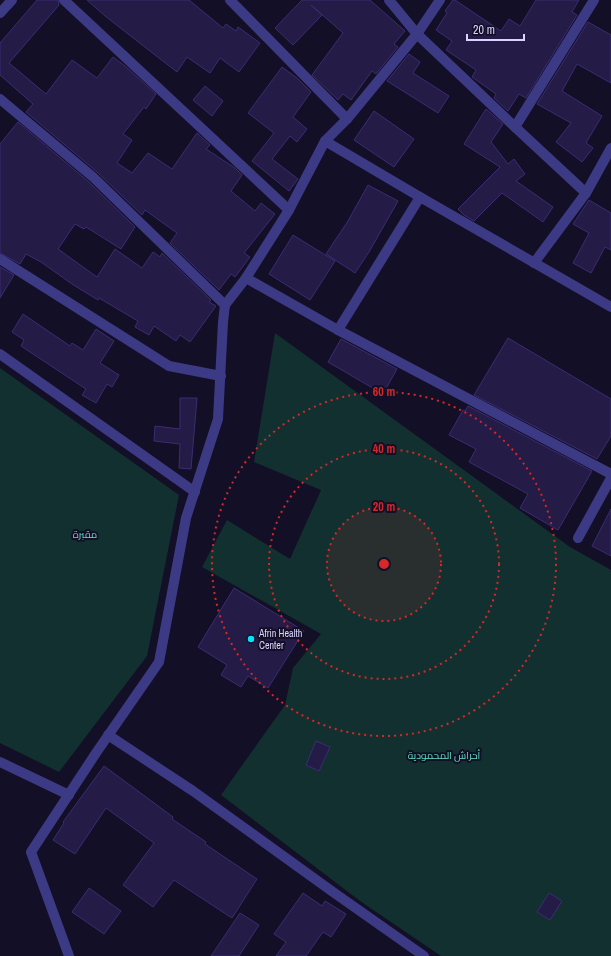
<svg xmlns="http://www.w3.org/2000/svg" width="611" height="956" font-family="'Archivo Narrow',Cairo,sans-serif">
<rect width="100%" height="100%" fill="#130f26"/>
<g fill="#12302f">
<polygon points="275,333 570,547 611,570 611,956 441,956 360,901 221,795 285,705 293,668 321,634 202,567 227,520 290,559 321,490 254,462"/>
<polygon points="0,368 179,495 147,656 59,772 0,743"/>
</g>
<g fill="#241b47" stroke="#3b2d73">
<polygon points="37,0 58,0 59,5 9,63 46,94 72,60 97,78 113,57 125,66 156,94 146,109 144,107 123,134 132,140 117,163 132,173 148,153 172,169 197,133 210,145 206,149 235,168 242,175 231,191 255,211 261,203 275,214 244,253 250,257 235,277 231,274 219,290 170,243 177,233 145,210 142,215 97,172 26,112 33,104 0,75 0,43"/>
<polygon points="87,0 189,0 223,28 226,24 236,31 238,27 260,43 239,72 220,58 210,73 187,57 177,72 105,16"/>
<polygon points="302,0 370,0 405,31 394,44 398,47 376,74 372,71 351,100 343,94 338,100 312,75 343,33 311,5 322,15 293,45 275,28"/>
<polygon points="453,0 455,0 501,31 509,19 520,26 536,0 579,0 572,12 577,15 526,98 519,94 508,111 494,98 496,94 472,77 476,70 446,50 452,41 436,30 447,13 445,11"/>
<polygon points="588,22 611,35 611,83 577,64 562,91 602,116 586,143 593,148 582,162 556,142 571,123 537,104"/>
<polygon points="409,54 420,62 413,73 449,96 438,113 387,81"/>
<polygon points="282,67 297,78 311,92 293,117 307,129 297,142 290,136 272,159 298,179 289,191 252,161 274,133 248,113"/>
<polygon points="205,86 223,101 212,116 193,100"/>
<polygon points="486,109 503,124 491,142 508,164 514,159 525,174 516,181 553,207 543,222 502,193 474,221 464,215 458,209 500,167 464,144"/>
<polygon points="374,111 414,139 394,167 354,140"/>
<polygon points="18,122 89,182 135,227 121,249 86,227 84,229 75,224 58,249 97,277 115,249 142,268 153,252 160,257 162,253 211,300 209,302 216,306 190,342 180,335 176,341 154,326 149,335 135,327 138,321 99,298 98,300 72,284 41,262 26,254 20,264 0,253 0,144"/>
<polygon points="368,185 398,201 369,252 355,273 326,254 348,221"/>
<polygon points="589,200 611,213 611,250 605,247 591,273 573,263 589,233 573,224"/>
<polygon points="293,235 335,261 310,300 269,274"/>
<polygon points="0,267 14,275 0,298"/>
<polygon points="23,314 70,346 72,343 83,350 96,329 114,341 100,363 119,375 112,387 107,384 96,403 82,395 86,389 21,346 24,340 12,332"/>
<polygon points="508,338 611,399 611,436 597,459 474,395"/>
<polygon points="341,339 397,369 383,394 328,362"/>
<polygon points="180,398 197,398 191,469 179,468 180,444 154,441 155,426 180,429"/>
<polygon points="468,406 592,471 558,530 520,508 528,494 469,462 476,449 449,435 463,410 465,411"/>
<polygon points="611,509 611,556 592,546"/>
<polygon points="234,588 304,631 268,688 248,676 241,687 221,675 227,665 198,647"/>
<polygon points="316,741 330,747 319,771 306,765"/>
<polygon points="104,766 173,817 172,819 206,842 205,844 257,879 232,918 174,880 153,907 123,885 154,843 106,808 75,854 53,840 64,823 63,822"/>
<polygon points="89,888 121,911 104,934 72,912"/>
<polygon points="303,893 322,906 325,901 346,914 331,937 323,932 306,956 276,956 286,942 274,934"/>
<polygon points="549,893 562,901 550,920 537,912"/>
<polygon points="240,913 259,925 239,956 211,956"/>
</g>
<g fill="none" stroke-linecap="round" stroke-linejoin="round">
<g stroke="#3d3a85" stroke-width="10">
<polyline points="64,0 289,210"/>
<polyline points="230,0 347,119"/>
<polyline points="389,0 417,34 515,127 586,193"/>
<polyline points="0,13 12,0"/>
<polyline points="0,99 93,177 225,305"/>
<polyline points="515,127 594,0"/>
<polyline points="325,141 420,197 611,307"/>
<polyline points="0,259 169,366 221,376"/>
<polyline points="534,263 586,193 611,148"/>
<polyline points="246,278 338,330 611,474"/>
<polyline points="338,330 420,197"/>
<polyline points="0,354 195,492"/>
<polyline points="578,538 611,478"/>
<polyline points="108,735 193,791 333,892 424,956"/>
<polyline points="0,762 69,795"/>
<polyline points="69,956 31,852 96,753 159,662 186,518 218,419 223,322 225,305 246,278 289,210 325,141 347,119 417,34 440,0"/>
</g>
</g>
<circle cx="384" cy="564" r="57" fill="#d62828" fill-opacity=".12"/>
<g fill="none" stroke="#d62828" stroke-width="2" stroke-dasharray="2 4">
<circle cx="384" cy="564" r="57"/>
<circle cx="384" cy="564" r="115"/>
<circle cx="384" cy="564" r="172"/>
</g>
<circle fill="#00e5ff" stroke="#130f26" stroke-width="1.5" cx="251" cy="639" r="4"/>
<g text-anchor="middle" stroke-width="4" stroke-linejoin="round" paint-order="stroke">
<g font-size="10" fill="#5fe0c0" stroke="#130f26">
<text x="85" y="538">مقبرة</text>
<text x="444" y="759">أحراش المحمودية</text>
</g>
<g font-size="10" fill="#d9d4ff" stroke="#130f26" text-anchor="start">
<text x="259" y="637">Afrin Health<tspan x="259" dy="12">Center</tspan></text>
</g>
</g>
<circle cx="384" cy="564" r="6" fill="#d62828" stroke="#130f26" stroke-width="2"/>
<g font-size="12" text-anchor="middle" font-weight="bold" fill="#d62828" stroke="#130f26" stroke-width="4" stroke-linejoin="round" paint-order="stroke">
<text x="384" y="396">60 m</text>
<text x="384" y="453">40 m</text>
<text x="384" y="511">20 m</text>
</g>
<path d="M467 34v6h57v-6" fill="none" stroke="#d9d4ff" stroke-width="2"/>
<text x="473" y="34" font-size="12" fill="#d9d4ff" stroke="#130f26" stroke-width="3" paint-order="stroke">20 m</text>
</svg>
